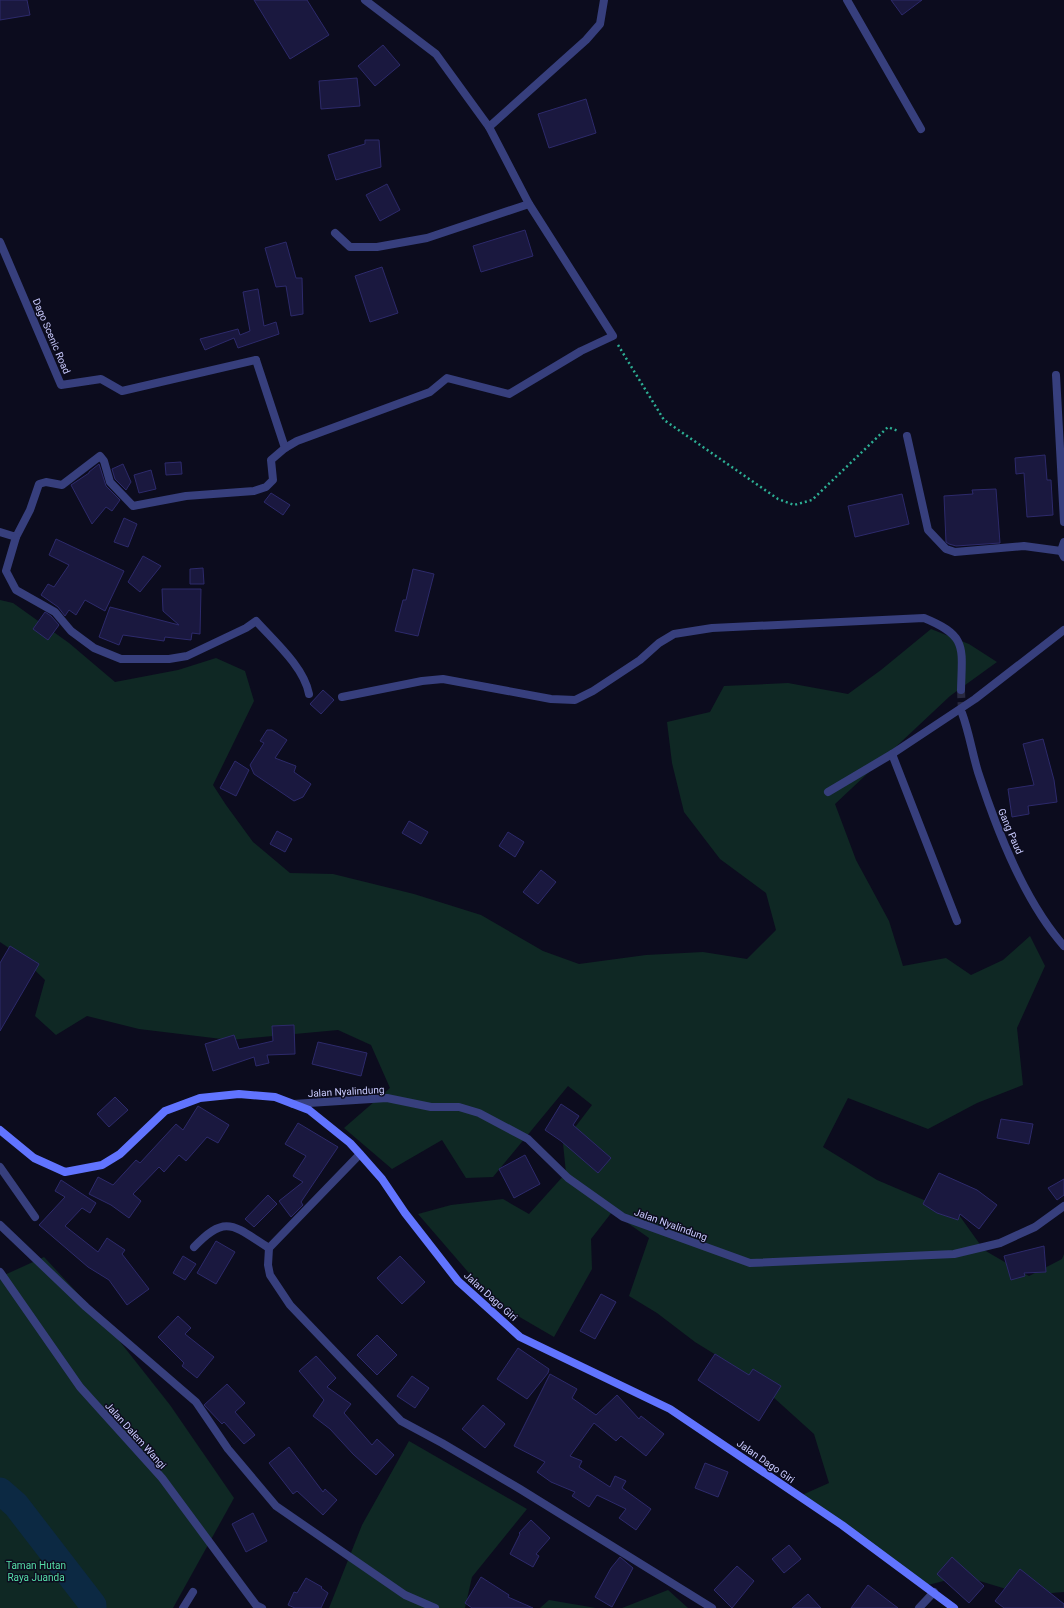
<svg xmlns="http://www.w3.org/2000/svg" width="1064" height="1608" font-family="Roboto,sans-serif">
<rect width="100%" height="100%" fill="#0c0c1e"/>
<g fill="#0f2824">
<polygon points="0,600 13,603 69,643 115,682 178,670 216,658 245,671 254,701 213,785 226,805 253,842 290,873 333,874 414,894 481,915 543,951 579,964 646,955 703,952 747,959 776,930 766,893 720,859 684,812 672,763 667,722 710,712 724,686 788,683 848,694 881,670 931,629 969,644 997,662 950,696 835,804 856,860 889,921 903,966 946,958 971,975 1003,960 1030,936 1045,966 1017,1028 1023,1085 977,1103 928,1129 848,1098 823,1147 877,1180 959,1215 984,1250 1029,1276 1062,1259 1064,1254 1064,1592 1026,1595 963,1576 928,1585 802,1495 829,1483 814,1434 750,1376 695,1342 657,1313 629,1296 649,1238 612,1212 591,1239 592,1269 554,1337 494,1302 418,1214 451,1205 503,1199 529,1214 566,1173 563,1143 592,1105 568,1086 493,1177 466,1178 442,1140 392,1169 344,1128 390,1088 371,1045 338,1030 230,1040 139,1029 87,1016 56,1035 35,1016 45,980 18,954 0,942"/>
<polygon points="44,1257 106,1324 170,1405 234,1498 173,1608 0,1608 0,1277"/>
<polygon points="409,1441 527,1509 472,1577 465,1608 329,1608 362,1525"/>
<polygon points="668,1590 688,1608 622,1608"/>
<polygon points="549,1600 596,1608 540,1608"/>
</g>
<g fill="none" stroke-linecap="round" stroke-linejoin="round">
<polyline stroke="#0c2943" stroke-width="27" points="0,1491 16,1505 93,1605 93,1608"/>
</g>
<g fill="#1a183f" stroke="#2d2a6b">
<polygon points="0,0 27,0 30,15 0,20"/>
<polygon points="254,0 307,0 329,35 290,59"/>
<polygon points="891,0 922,0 902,15"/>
<polygon points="383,45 400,65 375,86 358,66"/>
<polygon points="357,78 360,106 321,109 319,81"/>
<polygon points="586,99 596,133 549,148 538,114"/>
<polygon points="365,140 379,140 381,167 336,180 328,155 365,144"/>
<polygon points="387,184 400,210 380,221 366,195"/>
<polygon points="525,230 533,256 481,272 473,246"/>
<polygon points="286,242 296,278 302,278 303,314 291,316 286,286 276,287 265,248"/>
<polygon points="382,267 398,313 370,322 355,276"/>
<polygon points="258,289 264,326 276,322 279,334 238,348 234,338 205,350 200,339 238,329 240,335 250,331 243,292"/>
<polygon points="1045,455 1047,480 1051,480 1053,515 1027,517 1024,473 1016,474 1015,458"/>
<polygon points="181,462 182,474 166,475 165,463"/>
<polygon points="99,464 106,486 120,500 112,511 106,507 92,524 71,485 89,473 89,472"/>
<polygon points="123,464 131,482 126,490 115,479 112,469"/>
<polygon points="151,470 156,489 139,493 134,475"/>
<polygon points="996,489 1000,543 956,546 949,544 946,542 944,496 973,494 972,490"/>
<polygon points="271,493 290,505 283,515 264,502"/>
<polygon points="902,494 909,524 855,537 848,506"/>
<polygon points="124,518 137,524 128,547 114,542"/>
<polygon points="56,539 124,571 105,611 85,600 76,615 69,610 65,616 58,607 41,595 48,584 54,587 69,565 49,555"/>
<polygon points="143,556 161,566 140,592 128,582"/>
<polygon points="203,568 204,584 190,584 190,569"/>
<polygon points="413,569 434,574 418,636 395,631 403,600 406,600"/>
<polygon points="162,589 201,589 200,634 192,633 191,640 165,637 164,641 123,635 119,645 99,637 110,607 179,625 163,611"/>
<polygon points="45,612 51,616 59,625 48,640 33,629"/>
<polygon points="323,690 334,700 321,714 310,704"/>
<polygon points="267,730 272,730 287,740 275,758 296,766 294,772 311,784 303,797 294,801 254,774 250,765 264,743 260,741"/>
<polygon points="1043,739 1054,780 1057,802 1028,806 1029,814 1012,817 1008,789 1034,785 1023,744"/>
<polygon points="235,761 249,770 236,796 220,788"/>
<polygon points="409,821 428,832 421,844 402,833"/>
<polygon points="277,831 292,839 285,852 270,844"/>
<polygon points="508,832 524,842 515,857 499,846"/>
<polygon points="541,870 556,882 538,904 523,892"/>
<polygon points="10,946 39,964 0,1031 0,963"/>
<polygon points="294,1025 295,1054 267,1055 269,1063 256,1066 254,1057 213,1071 205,1044 234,1035 239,1049 273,1041 272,1026"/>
<polygon points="318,1042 367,1053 361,1076 312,1064"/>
<polygon points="115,1097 128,1110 109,1127 97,1114"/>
<polygon points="561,1104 579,1116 573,1125 611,1158 598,1173 561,1141 545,1130"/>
<polygon points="198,1106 229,1125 218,1143 207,1137 186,1161 179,1155 164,1172 159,1167 133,1194 141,1201 129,1218 111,1205 89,1194 98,1177 113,1185 136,1160 140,1163 176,1124 183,1130"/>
<polygon points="1001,1119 1033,1124 1029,1144 997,1138"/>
<polygon points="298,1123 338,1147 301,1202 303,1205 291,1217 279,1201 303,1182 293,1176 306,1156 285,1144"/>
<polygon points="525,1155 540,1184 514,1198 499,1169"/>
<polygon points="939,1173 977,1190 997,1205 979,1229 960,1214 958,1220 937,1213 923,1204"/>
<polygon points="1064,1179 1064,1195 1057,1200 1048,1188"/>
<polygon points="61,1180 96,1203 90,1213 82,1208 65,1226 98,1252 107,1238 125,1250 122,1254 149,1289 127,1305 109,1280 88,1267 39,1225 65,1197 55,1191"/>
<polygon points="268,1195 277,1204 254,1227 245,1219"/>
<polygon points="216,1241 235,1252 216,1284 197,1273"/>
<polygon points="1044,1246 1046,1272 1024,1273 1025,1276 1011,1280 1004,1256"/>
<polygon points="183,1256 196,1264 185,1280 173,1273"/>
<polygon points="400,1256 425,1282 402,1304 377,1278"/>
<polygon points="601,1294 616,1302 595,1339 580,1331"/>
<polygon points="178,1316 191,1328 185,1334 214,1357 197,1378 182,1366 184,1363 158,1337"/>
<polygon points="377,1335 397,1355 377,1375 357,1355"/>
<polygon points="518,1348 549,1369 548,1373 527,1399 497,1379"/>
<polygon points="715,1354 749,1375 753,1369 781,1386 759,1421 698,1380"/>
<polygon points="316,1356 336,1378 327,1387 351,1404 344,1413 372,1445 377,1439 394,1455 376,1475 353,1454 330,1429 313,1416 324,1400 299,1371"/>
<polygon points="550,1374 577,1389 572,1398 596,1415 617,1395 639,1419 641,1416 664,1434 646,1456 621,1436 616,1441 594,1423 570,1456 582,1461 579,1467 610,1487 615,1476 626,1481 622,1488 651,1509 636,1530 619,1518 626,1509 597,1495 589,1507 572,1496 575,1492 551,1482 537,1472 545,1462 514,1446"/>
<polygon points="412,1376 429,1388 415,1408 397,1396"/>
<polygon points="227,1384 245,1403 235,1412 255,1435 244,1444 224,1422 222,1424 204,1405"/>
<polygon points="483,1405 505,1424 485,1448 462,1429"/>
<polygon points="289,1447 323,1492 325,1489 337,1500 323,1515 297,1491 293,1494 269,1463"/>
<polygon points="705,1463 728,1472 718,1497 695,1488"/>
<polygon points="253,1513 267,1541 246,1552 232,1524"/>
<polygon points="531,1520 550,1538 536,1554 539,1556 533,1567 510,1554 520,1534 519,1533"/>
<polygon points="789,1545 801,1559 784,1573 772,1559"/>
<polygon points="620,1557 633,1568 612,1607 595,1597 611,1568"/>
<polygon points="952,1557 984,1586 969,1603 937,1574"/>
<polygon points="737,1566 754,1581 732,1608 714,1590"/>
<polygon points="1020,1569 1064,1604 1064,1608 1004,1608 995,1601"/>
<polygon points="481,1577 509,1595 508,1597 533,1608 472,1608 465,1603"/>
<polygon points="306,1578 322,1587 321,1588 328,1593 321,1608 295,1608 288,1605 294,1592 297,1593"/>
<polygon points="868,1585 898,1608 851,1608"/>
<polygon points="808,1594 821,1608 792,1608"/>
</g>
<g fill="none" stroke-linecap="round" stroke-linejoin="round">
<polyline stroke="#282940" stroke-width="8" stroke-dasharray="8 4" stroke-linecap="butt" points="961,690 962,713"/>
<polyline stroke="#2daf94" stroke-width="2.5" stroke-dasharray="2 3" stroke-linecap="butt" points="618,345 664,420 778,499 794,505 812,500 888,427 898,431"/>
<g stroke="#373f7d" stroke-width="8">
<polyline points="293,1104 387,1098 431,1107 459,1107 479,1113 528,1139 568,1178 623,1217 750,1263 954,1254 1000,1243 1035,1227 1064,1206"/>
<polyline points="0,1167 35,1217"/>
</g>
<g stroke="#373f7d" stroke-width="8">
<polyline points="365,0 436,54 489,127 586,40 600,24 604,0"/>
<polyline points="847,0 921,129"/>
<polyline points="335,233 350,247 377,247 427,238 529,204"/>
<polyline points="256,360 285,448"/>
<polyline points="1056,375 1064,522"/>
<polyline points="907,436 928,530 946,549 955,552 1024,546 1061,551"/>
<polyline points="0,532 16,537 30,510 39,484 46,482 62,485 100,456 104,461 110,482 133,506 186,496 254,491 266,487 273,480 271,460 285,448 297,441 430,392 447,378 509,394 581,351 613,336 529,204 489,127"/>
<path d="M 16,537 L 6,571 L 16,590 L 55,612 L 71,631 L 94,648 L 121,659 L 169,659 L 187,656 L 246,628 L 256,621 C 274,641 304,667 309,694"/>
<polyline points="1064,542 1061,551 1064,557"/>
<path d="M 342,697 L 422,681 L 443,679 L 551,699 L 575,700 L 593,691 L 640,660 L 659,643 L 674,634 L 712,628 L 924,618 C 968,636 962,647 961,690"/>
<path d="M 962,713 C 969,732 972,752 978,772 C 996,828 1024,901 1064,946"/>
<polyline points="828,792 892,754"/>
<polyline points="957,921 892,754 975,699 1064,630"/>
<polyline points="360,1154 269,1248 268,1265 270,1275 290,1305 401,1421 442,1443 520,1489 712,1608"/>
<polyline points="0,1225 86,1307 196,1402 228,1449 276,1506 405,1595 435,1608"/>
<path d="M 194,1247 C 226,1213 234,1226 269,1248"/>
<polyline points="183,1608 193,1592"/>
<polyline points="919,1608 934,1592"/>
</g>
<g stroke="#373f7d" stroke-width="8">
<polyline points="0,242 61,385 101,379 122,391 256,360"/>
<polyline points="0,1272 80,1387 162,1478 256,1605 262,1608"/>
</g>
<polyline stroke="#6174ff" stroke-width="8" points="0,1130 34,1158 65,1172 102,1165 120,1154 165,1111 200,1098 239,1094 275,1097 309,1110 350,1143 360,1154 382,1179 405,1213 458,1281 520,1337 670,1409 842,1525 954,1608"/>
</g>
<g text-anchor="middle" stroke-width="3" stroke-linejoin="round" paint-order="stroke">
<g font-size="10" fill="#cacbff" stroke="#0c0c1e">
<text transform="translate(52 336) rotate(67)" y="4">Dago Scenic Road</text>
<text transform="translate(1011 831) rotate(67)" y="4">Gang Paud</text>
<text transform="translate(346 1091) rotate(-3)" y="4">Jalan Nyalindung</text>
<text transform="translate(671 1224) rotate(20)" y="4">Jalan Nyalindung</text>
<text transform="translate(491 1296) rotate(42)" y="4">Jalan Dago Giri</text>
<text transform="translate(136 1435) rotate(48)" y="4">Jalan Dalem Wangi</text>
<text transform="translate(766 1461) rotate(35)" y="4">Jalan Dago Giri</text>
</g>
<g font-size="10" fill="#56dea8" stroke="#0c0c1e">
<text x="36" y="1569">Taman Hutan<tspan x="36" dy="12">Raya Juanda</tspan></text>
</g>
</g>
</svg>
